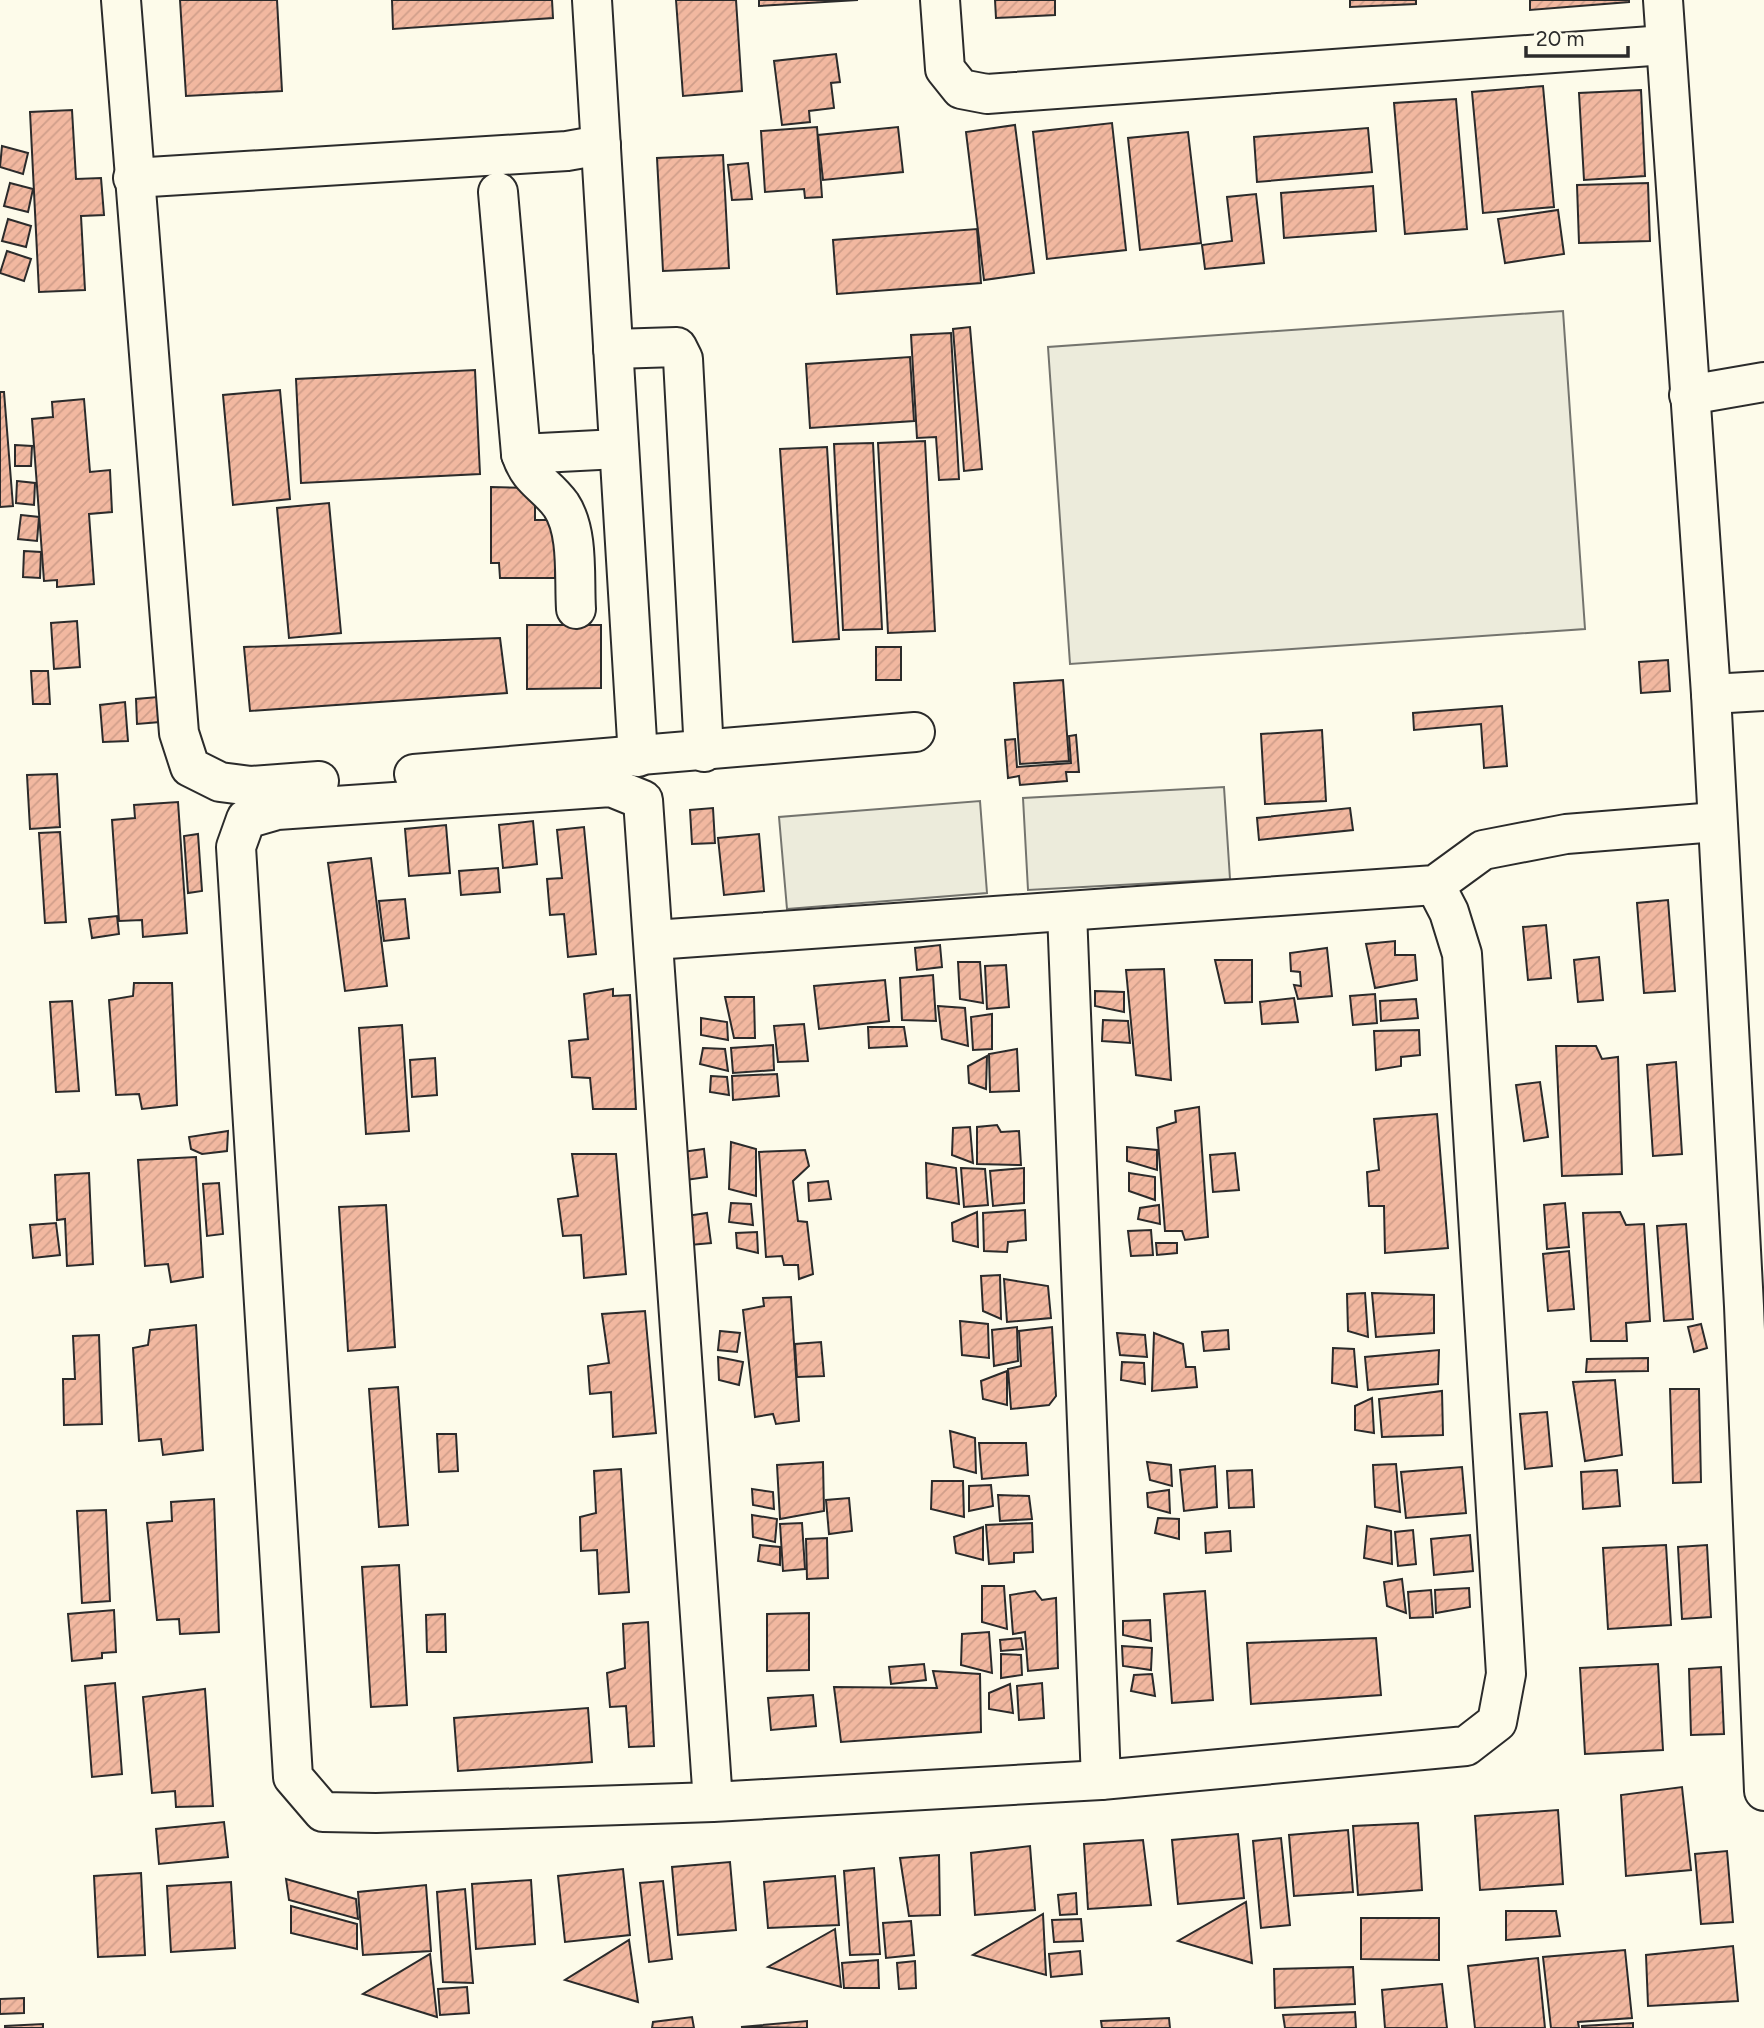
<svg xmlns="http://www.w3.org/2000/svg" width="1764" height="2028" font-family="Figtree,sans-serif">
<defs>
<pattern id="building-hatch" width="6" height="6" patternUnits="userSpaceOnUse" patternTransform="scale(1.75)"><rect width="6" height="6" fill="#f2b8a0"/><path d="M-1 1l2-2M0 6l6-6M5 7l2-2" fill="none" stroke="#d09e8a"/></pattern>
</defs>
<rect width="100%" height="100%" fill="#fdfbea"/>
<g fill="#ecebdb" stroke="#74746e" stroke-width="2">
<polygon points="1563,311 1585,629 1070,664 1048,347"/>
<polygon points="1224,787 1230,879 1028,890 1023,798"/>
<polygon points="980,801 987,893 787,909 779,817"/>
</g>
<g fill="url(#building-hatch)" stroke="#2b2b2b" stroke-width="2">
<polygon points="180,0 277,0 282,91 186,96"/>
<polygon points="392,0 552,0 553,18 393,29"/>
<polygon points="676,0 736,0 742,91 683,96"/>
<polygon points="759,0 858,0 759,6"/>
<polygon points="995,0 1055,0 1055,15 996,18"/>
<polygon points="1350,0 1416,0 1416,4 1350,7"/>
<polygon points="1530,0 1629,0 1629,2 1530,10"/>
<polygon points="836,54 840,82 831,83 834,108 809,111 810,122 782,125 774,61"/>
<polygon points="1543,86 1554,207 1483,213 1472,92"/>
<polygon points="1641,90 1645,176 1584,180 1579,93"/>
<polygon points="1456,99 1467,229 1405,234 1394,103"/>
<polygon points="72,110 76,179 101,178 104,215 81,216 85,290 39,292 30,112"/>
<polygon points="1112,123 1126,250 1047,259 1033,132"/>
<polygon points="1015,125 1034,273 984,280 966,132"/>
<polygon points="817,127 822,197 805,198 804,189 765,192 761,131"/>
<polygon points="898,127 903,172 823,180 818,135"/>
<polygon points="1368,128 1372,172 1257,182 1254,137"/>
<polygon points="1188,132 1201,243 1140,250 1128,138"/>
<polygon points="2,146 28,153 23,174 0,167"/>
<polygon points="723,155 729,268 663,271 657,158"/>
<polygon points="748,163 752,199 732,200 728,165"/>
<polygon points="10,183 33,189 28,212 4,206"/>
<polygon points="1648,183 1650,241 1579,243 1577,185"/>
<polygon points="1373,186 1376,231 1284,238 1281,193"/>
<polygon points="1256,194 1264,263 1205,269 1202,245 1232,241 1227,197"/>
<polygon points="1558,210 1564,254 1505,263 1498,219"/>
<polygon points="8,219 31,226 26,247 2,241"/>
<polygon points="977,229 981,283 837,294 833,240"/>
<polygon points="7,251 31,259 24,281 0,273"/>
<polygon points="970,327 982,469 964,471 953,329"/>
<polygon points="951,333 959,479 939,480 936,437 917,438 911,335"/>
<polygon points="910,357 914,421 810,428 806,364"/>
<polygon points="475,370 480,474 301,483 296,379"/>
<polygon points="280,390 290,499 233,505 223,395"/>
<polygon points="0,392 4,392 13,506 0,507"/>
<polygon points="84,399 90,472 110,470 112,512 89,514 94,584 57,587 57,580 44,581 32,419 53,417 52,402"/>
<polygon points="925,441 935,631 888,633 878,443"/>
<polygon points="873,443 882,629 843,630 834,444"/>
<polygon points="15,445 32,446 31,466 15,466"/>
<polygon points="827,447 839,639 793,642 780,449"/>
<polygon points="17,481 35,483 34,505 16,503"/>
<polygon points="491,487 535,488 535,520 555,520 555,578 500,578 499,563 491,563"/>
<polygon points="329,503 341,633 289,638 277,508"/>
<polygon points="21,515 39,517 37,541 18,539"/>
<polygon points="24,551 41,552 40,578 23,577"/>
<polygon points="77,621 80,667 54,669 51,623"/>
<polygon points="527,625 601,625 601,688 527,689"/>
<polygon points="500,638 507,693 250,711 244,647"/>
<rect x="876" y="647" width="25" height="33"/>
<polygon points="1668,660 1670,691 1641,693 1639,662"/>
<polygon points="31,671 48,671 50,704 33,704"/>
<polygon points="1063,680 1069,761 1020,764 1014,683"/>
<polygon points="158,697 160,722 137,724 136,699"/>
<polygon points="125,702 128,741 103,742 100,705"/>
<polygon points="1502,706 1507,766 1484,768 1481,724 1414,730 1413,713"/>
<polygon points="1322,730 1326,801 1265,804 1261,734"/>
<polygon points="1076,735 1079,772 1066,772 1067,781 1020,785 1019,776 1008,778 1005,740 1015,739 1017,767 1071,763 1069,736"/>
<polygon points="57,774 60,827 30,829 27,775"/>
<polygon points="178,802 187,933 143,937 142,920 119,921 112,820 135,818 134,805"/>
<polygon points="713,808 715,843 692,844 690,810"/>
<polygon points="1350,808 1353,830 1259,840 1257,818"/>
<polygon points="533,821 537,864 503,868 499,825"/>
<polygon points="446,825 450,873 409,876 405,829"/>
<polygon points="584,827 596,954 568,957 564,914 550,915 547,879 562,878 557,830"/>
<polygon points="60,832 66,922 45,923 39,833"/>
<polygon points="198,834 202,891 188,893 184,836"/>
<polygon points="759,834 764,891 724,895 718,838"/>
<polygon points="371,858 387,986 345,991 328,863"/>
<polygon points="498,868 500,892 461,895 459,871"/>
<polygon points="405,899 409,938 384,941 379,901"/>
<polygon points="1668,900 1675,991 1644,993 1637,903"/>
<polygon points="117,916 119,934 92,938 89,919"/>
<polygon points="1546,925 1551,978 1528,980 1523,927"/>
<polygon points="1395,941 1395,955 1415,955 1417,980 1375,988 1366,944"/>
<polygon points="940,945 942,967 917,970 915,948"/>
<polygon points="1327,948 1332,996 1298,999 1294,985 1301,986 1300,972 1291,971 1290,953"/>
<polygon points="1599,957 1603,1000 1578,1002 1574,960"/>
<polygon points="1215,960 1252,960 1252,1002 1225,1003"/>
<polygon points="958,962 980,962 983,1003 960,999"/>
<polygon points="1006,965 1009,1007 987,1009 985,966"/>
<polygon points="1164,969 1171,1080 1136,1075 1126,970"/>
<polygon points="933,975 936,1021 902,1020 900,978"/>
<polygon points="885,980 889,1021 819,1029 814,986"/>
<polygon points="134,983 172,983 177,1105 142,1109 139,1094 116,1095 109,1000 133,996"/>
<polygon points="613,989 613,996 630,995 636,1109 593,1109 590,1078 572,1077 569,1041 588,1039 584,994"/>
<polygon points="1095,991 1124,992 1124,1012 1095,1006"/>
<polygon points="1375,994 1377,1023 1353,1025 1350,996"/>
<polygon points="725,997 754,997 755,1038 734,1038"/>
<polygon points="1294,998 1298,1022 1262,1024 1260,1002"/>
<polygon points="1416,999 1418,1018 1381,1021 1380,1001"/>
<polygon points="72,1001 79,1091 56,1092 50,1002"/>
<polygon points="938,1006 965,1008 968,1046 942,1039"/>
<polygon points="992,1014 992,1049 973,1050 971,1017"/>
<polygon points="701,1018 727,1022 728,1040 701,1035"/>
<polygon points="1103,1020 1128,1021 1130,1043 1102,1041"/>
<polygon points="804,1024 808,1061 778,1062 774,1026"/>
<polygon points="402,1025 409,1131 366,1134 359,1028"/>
<polygon points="868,1027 904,1027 907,1046 869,1048"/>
<polygon points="1419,1030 1420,1055 1401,1057 1401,1066 1376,1070 1374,1031"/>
<polygon points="773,1045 774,1070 733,1073 731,1048"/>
<polygon points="1556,1046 1596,1046 1602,1059 1618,1057 1622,1174 1562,1176"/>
<polygon points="703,1048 725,1049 728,1071 700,1064"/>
<polygon points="1017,1049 1019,1091 990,1092 989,1054"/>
<polygon points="987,1056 986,1089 969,1083 968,1066"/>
<polygon points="435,1058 437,1095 412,1097 410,1060"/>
<polygon points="1676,1062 1682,1154 1653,1156 1647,1065"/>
<polygon points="777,1074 779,1096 733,1100 732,1076"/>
<polygon points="711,1076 727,1077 729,1095 710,1092"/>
<polygon points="1540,1082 1548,1137 1524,1141 1516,1085"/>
<polygon points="1199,1107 1208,1237 1185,1240 1182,1231 1165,1231 1157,1128 1176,1122 1175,1111"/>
<polygon points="1437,1114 1448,1248 1385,1253 1384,1206 1369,1206 1367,1172 1379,1170 1374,1119"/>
<polygon points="997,1125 1001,1132 1019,1131 1021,1165 977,1164 977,1127"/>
<polygon points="970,1127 973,1163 952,1155 953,1128"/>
<polygon points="228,1131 227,1151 202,1154 191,1149 189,1137"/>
<polygon points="731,1142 756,1149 756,1196 729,1189"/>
<polygon points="1127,1147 1157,1150 1157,1170 1127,1161"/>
<polygon points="704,1149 707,1177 685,1180 682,1152"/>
<polygon points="805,1150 809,1166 793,1181 798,1221 807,1222 813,1274 799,1279 798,1265 784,1265 782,1256 766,1257 759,1152"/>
<polygon points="1235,1153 1239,1190 1213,1192 1210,1155"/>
<polygon points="572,1154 616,1154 626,1274 584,1278 581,1235 563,1236 558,1199 578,1196"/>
<polygon points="196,1157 203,1277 171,1282 168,1264 145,1266 138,1160"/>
<polygon points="926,1163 956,1168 959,1204 927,1198"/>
<polygon points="961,1168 985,1169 988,1205 964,1207"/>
<polygon points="1024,1168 1024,1203 993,1206 990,1171"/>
<polygon points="89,1173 93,1264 67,1266 65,1219 57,1220 55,1175"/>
<polygon points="1129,1173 1155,1177 1155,1200 1129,1191"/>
<polygon points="828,1181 831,1199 809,1201 808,1183"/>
<polygon points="219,1183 223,1234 207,1236 203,1184"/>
<polygon points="731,1203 751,1204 753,1225 729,1222"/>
<polygon points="1565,1203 1569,1247 1547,1249 1544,1205"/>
<polygon points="386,1205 395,1347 348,1351 339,1207"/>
<polygon points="1159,1205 1160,1224 1138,1219 1140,1208"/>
<polygon points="1025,1210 1026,1240 1008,1242 1007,1252 984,1251 983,1213"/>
<polygon points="977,1212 978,1247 953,1241 952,1223"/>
<polygon points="1620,1212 1626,1225 1644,1224 1650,1321 1626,1323 1627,1341 1591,1341 1583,1213"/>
<polygon points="707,1213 711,1243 690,1245 686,1216"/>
<polygon points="56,1223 60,1255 33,1258 30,1225"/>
<polygon points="1686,1224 1693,1319 1664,1321 1657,1226"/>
<polygon points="1151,1230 1153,1255 1131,1256 1128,1231"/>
<polygon points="757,1232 758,1253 737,1248 736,1233"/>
<polygon points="1156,1243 1177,1243 1177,1253 1157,1255"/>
<polygon points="1569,1251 1574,1309 1548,1311 1543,1254"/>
<polygon points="1000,1275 1001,1319 983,1311 981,1276"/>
<polygon points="1004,1279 1048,1286 1051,1318 1007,1322"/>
<polygon points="1365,1293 1368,1337 1348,1331 1347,1294"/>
<polygon points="1372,1293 1434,1295 1434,1333 1376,1337"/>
<polygon points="791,1297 799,1421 776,1424 773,1414 755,1417 743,1310 764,1306 763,1298"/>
<polygon points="645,1311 656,1433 613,1437 611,1392 590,1394 588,1366 609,1363 602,1314"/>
<polygon points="960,1321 988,1324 989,1358 962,1355"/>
<polygon points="1701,1324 1707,1348 1694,1352 1688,1327"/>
<polygon points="196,1325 203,1450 163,1455 161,1439 139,1441 133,1348 148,1345 150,1330"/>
<polygon points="1017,1327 1018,1361 994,1366 992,1330"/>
<polygon points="1052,1327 1056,1396 1049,1405 1011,1409 1008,1369 1021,1366 1019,1331"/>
<polygon points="1228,1330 1229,1349 1204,1351 1202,1332"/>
<polygon points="720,1331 740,1333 737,1352 718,1350"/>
<polygon points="1117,1333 1145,1335 1147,1357 1120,1355"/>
<polygon points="1154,1333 1183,1344 1186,1367 1195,1367 1197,1387 1152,1391"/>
<polygon points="99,1335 102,1424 64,1425 63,1379 75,1379 73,1336"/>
<polygon points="821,1342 824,1376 797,1377 795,1344"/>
<polygon points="1333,1348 1354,1349 1357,1387 1332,1383"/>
<polygon points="1439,1350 1438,1384 1368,1390 1365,1357"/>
<polygon points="718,1357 743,1362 739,1385 719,1380"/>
<polygon points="1648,1358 1648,1371 1586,1372 1587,1359"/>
<polygon points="1122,1362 1144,1363 1145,1384 1121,1380"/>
<polygon points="1007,1371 1007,1405 983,1399 981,1381"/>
<polygon points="1615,1380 1622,1455 1585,1461 1573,1382"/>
<polygon points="398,1387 408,1525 379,1527 369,1389"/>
<polygon points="1670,1389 1699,1389 1701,1482 1673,1483"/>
<polygon points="1442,1391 1443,1435 1382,1437 1379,1399"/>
<polygon points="1372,1398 1374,1433 1355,1430 1355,1406"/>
<polygon points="1547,1412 1552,1466 1525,1469 1520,1414"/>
<polygon points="950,1431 975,1438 976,1473 954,1467"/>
<polygon points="437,1434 456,1434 458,1471 439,1472"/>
<polygon points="979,1443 1026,1443 1028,1475 982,1479"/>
<polygon points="823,1462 824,1511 780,1519 777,1465"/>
<polygon points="1147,1462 1171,1465 1172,1486 1150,1480"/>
<polygon points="1396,1464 1400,1512 1375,1507 1373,1465"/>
<polygon points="1215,1466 1217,1507 1184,1511 1180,1470"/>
<polygon points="1462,1467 1466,1513 1406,1518 1401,1472"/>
<polygon points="621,1469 629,1592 599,1594 597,1550 581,1551 580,1517 596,1513 594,1471"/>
<polygon points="1252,1470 1254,1507 1229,1508 1227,1471"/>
<polygon points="1617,1470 1620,1506 1583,1509 1581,1472"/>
<polygon points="932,1481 963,1481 964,1517 931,1509"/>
<polygon points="991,1485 993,1506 969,1511 969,1486"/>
<polygon points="752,1489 773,1492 774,1509 753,1505"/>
<polygon points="1169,1490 1170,1513 1148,1507 1147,1493"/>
<polygon points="998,1495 1029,1496 1032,1519 1000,1521"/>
<polygon points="849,1498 852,1531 829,1534 826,1500"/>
<polygon points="214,1499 219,1632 180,1634 179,1619 157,1620 147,1523 172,1521 171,1502"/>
<polygon points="106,1510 110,1601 82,1603 77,1511"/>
<polygon points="752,1515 777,1519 775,1542 753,1537"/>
<polygon points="1158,1518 1179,1519 1179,1539 1155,1533"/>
<polygon points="802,1523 805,1569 783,1571 780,1524"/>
<polygon points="1032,1523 1033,1552 1014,1553 1014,1562 989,1564 986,1525"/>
<polygon points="1367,1526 1391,1531 1392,1564 1364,1558"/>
<polygon points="983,1527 983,1560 956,1553 954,1537"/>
<polygon points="1413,1530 1416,1564 1398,1566 1395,1532"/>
<polygon points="1230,1531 1231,1551 1206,1553 1205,1533"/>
<polygon points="1470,1535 1473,1571 1434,1575 1431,1539"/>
<polygon points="827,1538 828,1578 807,1579 806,1539"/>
<polygon points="760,1545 780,1547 780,1565 758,1561"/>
<polygon points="1666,1545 1671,1625 1608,1629 1603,1548"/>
<polygon points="1707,1545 1711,1617 1682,1619 1678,1547"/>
<polygon points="399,1565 407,1705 371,1707 362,1567"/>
<polygon points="1402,1579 1406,1613 1387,1606 1384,1582"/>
<polygon points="982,1586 1004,1586 1007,1629 982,1622"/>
<polygon points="1469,1588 1470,1607 1436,1613 1435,1590"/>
<polygon points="1431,1590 1433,1617 1410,1618 1408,1592"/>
<polygon points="1035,1591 1042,1600 1056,1598 1058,1668 1028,1671 1025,1632 1013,1634 1010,1595"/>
<polygon points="1205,1591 1213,1700 1172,1703 1164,1594"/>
<polygon points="114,1610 116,1652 102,1653 102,1658 72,1661 68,1614"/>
<polygon points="809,1613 809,1670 767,1671 767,1614"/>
<polygon points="445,1614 446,1652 427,1652 426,1615"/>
<polygon points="1150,1620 1151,1641 1123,1635 1123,1621"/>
<polygon points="648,1622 654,1746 629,1747 626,1706 610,1707 607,1673 625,1668 623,1624"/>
<polygon points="989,1632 992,1673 961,1665 962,1634"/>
<polygon points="1021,1638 1023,1649 1001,1651 1000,1640"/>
<polygon points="1376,1638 1381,1695 1251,1704 1247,1643"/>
<polygon points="1122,1646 1152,1648 1151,1670 1123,1666"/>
<polygon points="1001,1654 1021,1655 1022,1675 1001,1678"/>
<polygon points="924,1664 926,1680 891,1684 889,1667"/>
<polygon points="1658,1664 1663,1750 1585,1754 1580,1668"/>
<polygon points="1721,1667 1724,1734 1691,1735 1689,1669"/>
<polygon points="933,1671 980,1674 981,1732 841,1742 834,1687 937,1688"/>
<polygon points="1152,1674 1155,1696 1131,1691 1134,1675"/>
<polygon points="115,1683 122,1774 92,1777 85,1686"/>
<polygon points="1042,1683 1044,1718 1019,1720 1017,1686"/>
<polygon points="1010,1684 1013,1713 989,1709 989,1693"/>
<polygon points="205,1689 213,1806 176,1807 175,1791 152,1793 143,1697"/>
<polygon points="813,1695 816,1726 771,1730 768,1698"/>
<polygon points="588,1708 592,1762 458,1771 454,1718"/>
<polygon points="1682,1787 1691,1870 1626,1876 1621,1795"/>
<polygon points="1558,1810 1563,1884 1480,1890 1475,1816"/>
<polygon points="224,1822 228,1857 159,1864 156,1829"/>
<polygon points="1418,1823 1422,1890 1358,1895 1353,1826"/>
<polygon points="1348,1830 1353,1892 1294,1896 1289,1835"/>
<polygon points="1238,1834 1244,1898 1178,1904 1172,1840"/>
<polygon points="1281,1838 1290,1925 1261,1928 1253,1841"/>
<polygon points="1143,1840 1151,1905 1088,1909 1084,1844"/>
<polygon points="1030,1846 1035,1910 975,1915 971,1853"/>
<polygon points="1727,1851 1733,1922 1701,1924 1695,1854"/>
<polygon points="939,1855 940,1915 909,1916 900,1858"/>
<polygon points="730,1862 736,1930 678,1935 672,1867"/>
<polygon points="874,1868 880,1954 850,1955 844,1871"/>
<polygon points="623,1869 630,1935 565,1942 558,1876"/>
<polygon points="141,1873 145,1955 98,1957 94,1876"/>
<polygon points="835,1876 839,1925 768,1928 764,1882"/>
<polygon points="286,1879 356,1899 358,1919 289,1900"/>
<polygon points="531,1880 535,1944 476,1949 472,1884"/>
<polygon points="663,1881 672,1959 649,1962 640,1883"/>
<polygon points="231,1882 235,1948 171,1952 167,1886"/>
<polygon points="426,1885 431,1951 363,1955 358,1892"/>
<polygon points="465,1889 473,1983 443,1982 437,1892"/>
<polygon points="1076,1893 1077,1914 1060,1915 1058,1895"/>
<polygon points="1246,1902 1252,1963 1178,1941"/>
<polygon points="291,1906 357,1924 357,1949 291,1933"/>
<polygon points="1506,1911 1556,1911 1560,1936 1506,1940"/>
<polygon points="1043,1914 1046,1975 973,1955"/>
<polygon points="1361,1918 1439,1918 1439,1960 1361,1959"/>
<polygon points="1081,1919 1083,1941 1054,1942 1052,1920"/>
<polygon points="911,1921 914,1955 886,1958 883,1923"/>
<polygon points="835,1929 841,1987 768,1967"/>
<polygon points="629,1940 638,2002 565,1980"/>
<polygon points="1733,1946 1738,2001 1648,2006 1646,1955"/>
<polygon points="1625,1950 1632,2018 1578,2022 1579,2028 1551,2028 1543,1957"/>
<polygon points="1080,1951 1082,1974 1051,1977 1049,1954"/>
<polygon points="430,1954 437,2017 363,1994"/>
<polygon points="1538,1958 1545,2028 1475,2028 1468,1966"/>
<polygon points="878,1960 879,1988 844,1988 842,1963"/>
<polygon points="915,1961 916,1988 899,1989 897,1963"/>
<polygon points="1353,1967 1355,2004 1275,2008 1274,1969"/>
<polygon points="1442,1984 1447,2028 1385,2028 1382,1990"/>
<polygon points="467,1987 469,2013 440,2015 438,1989"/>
<polygon points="24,1998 24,2013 0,2014 0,1999"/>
<polygon points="1355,2012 1356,2028 1285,2028 1283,2015"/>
<polygon points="692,2017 694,2028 652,2028 653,2022"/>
<polygon points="1169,2018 1170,2028 1102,2028 1101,2021"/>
<polygon points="807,2021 807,2028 741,2027"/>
<polygon points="1633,2023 1633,2028 1582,2028 1582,2026"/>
<polygon points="43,2024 43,2028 5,2028 5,2026"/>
</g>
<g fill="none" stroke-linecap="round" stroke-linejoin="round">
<g stroke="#2b2b2b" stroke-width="42">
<g id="minor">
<polyline points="121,0 179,733 190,767 220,782 251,786 319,781"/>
<polyline points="592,0 638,757"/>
<polyline points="940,0 945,69 961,89 987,94 1665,45"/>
<polyline points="1663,0 1711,694 1744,1306 1764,1791"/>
<polyline points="133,178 567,151 601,145"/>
<path d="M 498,192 L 521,454 C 530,481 545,483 561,505 C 579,532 574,577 576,609"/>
<polyline points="613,349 677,347 683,359 704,752"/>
<polyline points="1689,395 1764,382"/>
<polyline points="521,454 618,449"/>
<polyline points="1711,694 1764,691"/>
<polyline points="414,774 915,732"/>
<polyline points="1067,912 1101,1780"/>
<polyline points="654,940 1435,885 1483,850 1566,834 1716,822"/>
<polyline points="713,1802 643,800 611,787 277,810 246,819 236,847 293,1777 323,1812 376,1813 713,1802 1101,1780 1466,1746 1497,1722 1506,1674 1462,954 1449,912 1435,885"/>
</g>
</g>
<use href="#minor" stroke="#fdfbea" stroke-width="38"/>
</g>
<path d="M1526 46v10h102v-10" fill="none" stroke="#2b2b2b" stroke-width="3.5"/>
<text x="1536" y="46" font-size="21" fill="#2b2b2b" stroke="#fdfbea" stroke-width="5" paint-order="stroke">20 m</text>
</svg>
